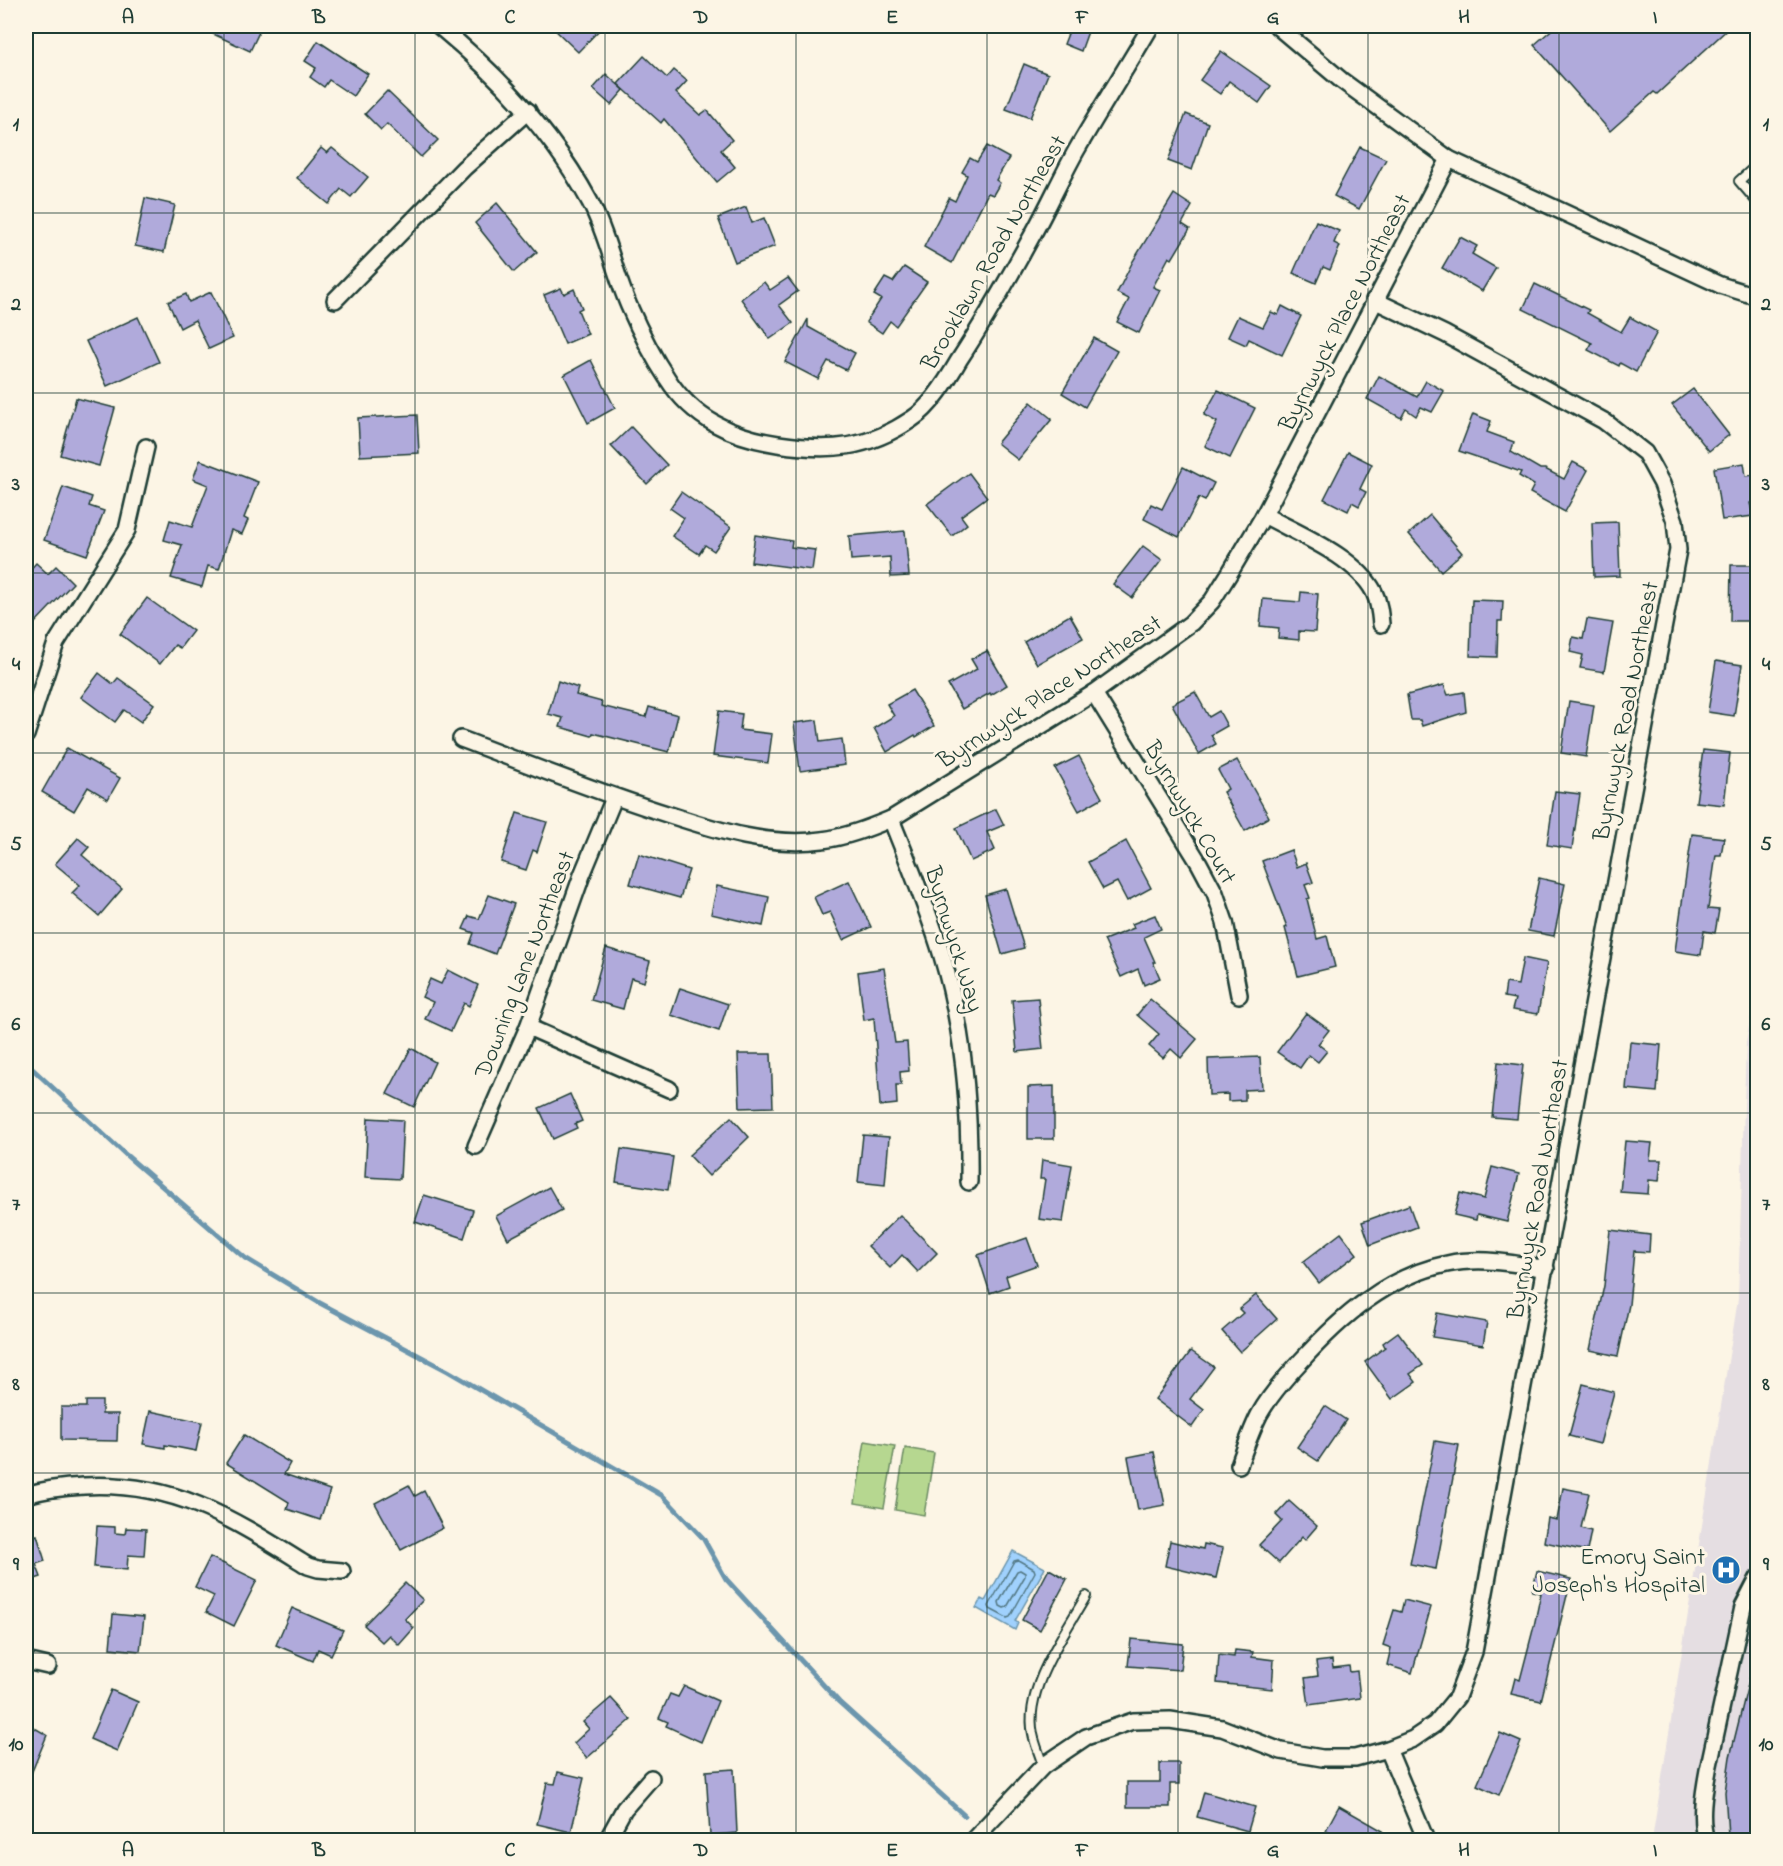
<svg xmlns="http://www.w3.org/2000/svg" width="1783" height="1866" font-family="'Indie Flower',sans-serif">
<rect width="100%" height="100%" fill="#fcf5e5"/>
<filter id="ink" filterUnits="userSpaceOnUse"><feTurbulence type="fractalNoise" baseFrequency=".0167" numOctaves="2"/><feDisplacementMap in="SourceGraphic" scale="12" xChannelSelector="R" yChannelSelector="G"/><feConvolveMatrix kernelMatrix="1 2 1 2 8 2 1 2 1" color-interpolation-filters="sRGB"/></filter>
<g filter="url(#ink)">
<polygon fill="#e5dee2" points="1757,981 1757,1840 1652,1840 1738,1299 1746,1043"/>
<g fill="#b6d790" stroke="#6a8a62" stroke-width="1.5">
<polygon points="865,1441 895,1446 884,1508 855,1503"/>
<polygon points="905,1448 934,1453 924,1515 895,1510"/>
</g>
<polygon fill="#a0d1fd" stroke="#6c96ad" stroke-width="1.5" points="1013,1551 1045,1568 1015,1621 1018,1623 1015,1630 976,1608 981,1599 985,1601"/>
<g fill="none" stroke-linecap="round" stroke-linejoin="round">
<g stroke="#537884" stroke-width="1.5">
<polygon points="1018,1560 1034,1569 1035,1572 1010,1617 1007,1618 990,1609 989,1606 1014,1561"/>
<polygon points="1020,1570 1025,1573 1025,1576 1007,1607 1004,1608 1000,1606 999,1602 1017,1571"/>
</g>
<polyline stroke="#6c96ad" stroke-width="5" points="26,1063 126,1155 245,1258 318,1302 448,1371 663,1496 703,1538 726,1579 839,1702 965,1816"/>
</g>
<g fill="#b0aadb" stroke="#1f3d34" stroke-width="1.5">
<polygon points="196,26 251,26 260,30 250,51"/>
<polygon points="551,26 603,26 578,52"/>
<polygon points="1071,26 1090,26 1081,51 1064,44"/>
<polygon points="1556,26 1731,26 1657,94 1654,92 1610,131 1534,45"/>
<polygon points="318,41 368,74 353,96 329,80 324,87 310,77 316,68 305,61"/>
<polygon points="1221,51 1271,86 1259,103 1229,81 1220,94 1200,80"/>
<polygon points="644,56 667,78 674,70 687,81 676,93 700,115 707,110 732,140 721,150 735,167 717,182 664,119 661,123 618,84"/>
<polygon points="1024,64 1048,74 1030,118 1006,109"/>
<polygon points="606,74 624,90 611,105 593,89"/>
<polygon points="387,91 438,140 421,157 387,124 381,130 365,114"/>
<polygon points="1186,114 1208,123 1192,170 1168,161"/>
<polygon points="987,146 1009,158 996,180 1000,183 993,195 988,193 952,263 924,247 949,198 955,201 967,175 962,172 970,158 977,162"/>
<polygon points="1360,147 1386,159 1359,209 1334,196"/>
<polygon points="321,148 327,153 332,148 368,177 351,197 341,189 329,204 297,178"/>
<polygon points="1174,194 1192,206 1182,224 1190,229 1172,259 1169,257 1153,287 1160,290 1139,333 1117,322 1129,299 1117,293 1133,261"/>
<polygon points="145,198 175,205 164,252 135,246"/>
<polygon points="497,203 537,252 514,272 475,223"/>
<polygon points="746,207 752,223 764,218 775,246 735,262 718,218"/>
<polygon points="1316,221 1339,231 1334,243 1340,246 1330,270 1323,267 1316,283 1293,273"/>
<polygon points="1460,237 1477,246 1472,254 1496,268 1482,291 1442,268"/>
<polygon points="904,267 927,282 896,326 890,321 882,333 866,322 881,299 874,295 885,278 893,282"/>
<polygon points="788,278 798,291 779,305 793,323 770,339 741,299 764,282 770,290"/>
<polygon points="1535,284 1589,310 1587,313 1621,332 1630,317 1657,332 1636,372 1620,363 1619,366 1588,350 1592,343 1523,309"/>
<polygon points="561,288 564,294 574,289 582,308 578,310 588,334 565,344 544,295"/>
<polygon points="211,292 233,338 209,349 195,320 180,328 168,302 186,294 189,302"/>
<polygon points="1282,306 1301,316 1282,355 1249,339 1246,345 1228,337 1238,316 1263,327 1271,312 1278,315"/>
<polygon points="138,317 159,362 107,386 86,341"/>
<polygon points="808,319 808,327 855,353 846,370 828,361 818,379 785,362"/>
<polygon points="1094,338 1117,351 1085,407 1062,393"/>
<polygon points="591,360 615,408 588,423 564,375"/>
<polygon points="1379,376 1417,397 1426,381 1444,391 1432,412 1421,407 1416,416 1406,409 1401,418 1367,399"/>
<polygon points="1693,389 1729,435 1709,451 1672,405"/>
<polygon points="1218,390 1255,408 1230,458 1205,446 1217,422 1204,415"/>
<polygon points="76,398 115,408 99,466 60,455"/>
<polygon points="1031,402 1052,419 1018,460 997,443"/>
<polygon points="1473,414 1491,421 1487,432 1514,442 1511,452 1540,469 1545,469 1564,479 1573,462 1588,470 1565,512 1530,493 1534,485 1519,476 1521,472 1459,451"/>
<polygon points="417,415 419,453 360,456 358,418"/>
<polygon points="631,427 667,465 647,484 611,446"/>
<polygon points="1348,452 1372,464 1360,489 1366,492 1359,506 1352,502 1348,511 1324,499"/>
<polygon points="200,460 258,482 244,518 248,520 242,534 231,530 219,569 208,566 202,587 171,578 182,545 164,540 170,520 192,527 208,485 193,479"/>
<polygon points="1744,463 1746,476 1755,475 1758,501 1750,503 1753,516 1722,520 1714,468"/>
<polygon points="1183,467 1214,483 1205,501 1199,498 1179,537 1144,519 1151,504 1162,509"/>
<polygon points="969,473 987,497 961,516 967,524 952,536 927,504"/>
<polygon points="63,487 92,497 89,506 104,511 87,555 44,540"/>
<polygon points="681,492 731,527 714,551 705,545 699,554 672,536 684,518 670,508"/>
<polygon points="1430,515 1462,553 1441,571 1409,534"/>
<polygon points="1618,522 1620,576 1594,577 1592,523"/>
<polygon points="905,531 909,576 891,577 890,557 851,560 849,536"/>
<polygon points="755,535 792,541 791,547 815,550 812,570 751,562"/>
<polygon points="1143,546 1162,560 1132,598 1113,584"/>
<polygon points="36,563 48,574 56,566 73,583 33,625 26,618 26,574"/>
<polygon points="1731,565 1758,565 1758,621 1730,621"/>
<polygon points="1301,592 1318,594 1315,632 1299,631 1299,640 1278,638 1279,628 1260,626 1263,599 1300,602"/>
<polygon points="147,598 193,631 180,648 175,645 160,664 120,634"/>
<polygon points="1472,600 1503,601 1502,621 1498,621 1497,657 1470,656"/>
<polygon points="1070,615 1083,638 1037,664 1024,642"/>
<polygon points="1587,619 1613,623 1604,672 1580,668 1583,655 1570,652 1573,637 1583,639"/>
<polygon points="987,651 1007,685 991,695 990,693 962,709 948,685 977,669 971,659"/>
<polygon points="1716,661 1742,665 1734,716 1708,712"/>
<polygon points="99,673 113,684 118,678 154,704 141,722 124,710 115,722 81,697"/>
<polygon points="558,681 578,688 576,695 602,702 601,706 646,717 649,707 678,715 669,752 593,733 592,736 560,727 563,718 548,714"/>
<polygon points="1444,685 1448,695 1464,692 1466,712 1422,726 1420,720 1411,720 1407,695"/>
<polygon points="912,690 934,726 916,737 915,735 887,752 874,728 894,716 887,704"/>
<polygon points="1195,692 1209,717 1219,711 1227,726 1211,735 1216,744 1199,754 1172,704"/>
<polygon points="1569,701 1594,705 1586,757 1561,753"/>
<polygon points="719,711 742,714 740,730 772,734 768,763 713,756"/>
<polygon points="817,720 820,742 842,739 845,765 800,771 794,723"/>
<polygon points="67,748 120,778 108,799 88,787 74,811 42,792"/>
<polygon points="1703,750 1730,753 1724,805 1696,802"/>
<polygon points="1079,756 1102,798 1079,811 1055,768"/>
<polygon points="1237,760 1269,817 1245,831 1223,792 1228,789 1218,770"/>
<polygon points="1555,791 1580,794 1572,849 1547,845"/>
<polygon points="996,809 1004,825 987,832 995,850 971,861 956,828"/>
<polygon points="517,813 547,822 537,852 533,850 526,870 501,862"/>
<polygon points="1692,834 1724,838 1721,855 1716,855 1708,909 1719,910 1715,933 1704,931 1701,955 1675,951"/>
<polygon points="78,838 89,847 82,855 122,889 99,916 72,893 80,885 55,864"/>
<polygon points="1126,841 1151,888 1127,901 1117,882 1103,889 1088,862"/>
<polygon points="1291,850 1297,867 1306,863 1313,882 1305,885 1310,898 1307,899 1317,939 1327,936 1335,967 1298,976 1285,928 1287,927 1262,861"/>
<polygon points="639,854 689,870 680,898 630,884"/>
<polygon points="1539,878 1565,884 1554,936 1528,931"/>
<polygon points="849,881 871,927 843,940 830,912 822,915 814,897"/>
<polygon points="717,886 769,897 763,926 711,914"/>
<polygon points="1006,889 1024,948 1002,954 985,895"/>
<polygon points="489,895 514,904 495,954 470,944 474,933 463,929 469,916 479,919"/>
<polygon points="1155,915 1161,929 1144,937 1155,962 1153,962 1160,978 1144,985 1138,969 1121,977 1104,940 1134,928 1132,924"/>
<polygon points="606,948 650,961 644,982 631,978 623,1009 591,1000"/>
<polygon points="1523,958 1547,963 1538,1014 1512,1010 1515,999 1504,997 1506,983 1518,985"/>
<polygon points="884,968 895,1043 907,1042 909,1071 900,1072 901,1085 896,1085 897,1104 880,1106 874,1018 864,1020 858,972"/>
<polygon points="448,970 478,985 469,1006 464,1003 451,1031 425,1019 433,1002 422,997 430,979 441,984"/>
<polygon points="680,988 728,1004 719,1031 671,1015"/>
<polygon points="1038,998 1043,1049 1017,1052 1012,1000"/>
<polygon points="1150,999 1197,1039 1181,1058 1171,1049 1163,1058 1149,1046 1159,1034 1137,1015"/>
<polygon points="1306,1013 1329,1030 1318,1044 1327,1051 1318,1062 1309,1055 1300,1068 1277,1052"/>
<polygon points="1630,1042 1661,1045 1657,1092 1626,1089"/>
<polygon points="411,1048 435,1062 414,1107 387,1094"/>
<polygon points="738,1054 771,1054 773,1107 740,1108"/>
<polygon points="1260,1057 1262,1089 1245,1090 1245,1100 1228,1101 1228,1094 1209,1095 1208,1059"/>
<polygon points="1498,1062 1523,1065 1517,1119 1492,1117"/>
<polygon points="1054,1086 1054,1139 1028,1139 1028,1087"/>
<polygon points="570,1094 582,1121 575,1124 577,1128 553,1139 539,1108"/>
<polygon points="731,1117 749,1137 709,1176 689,1155"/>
<polygon points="368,1118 403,1120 400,1179 365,1177"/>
<polygon points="863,1135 889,1137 885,1185 858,1182"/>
<polygon points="1625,1141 1652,1143 1650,1160 1661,1160 1659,1181 1649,1180 1648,1194 1620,1192"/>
<polygon points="621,1149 673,1157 668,1190 616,1182"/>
<polygon points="1042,1160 1072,1165 1063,1222 1039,1219 1045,1179 1040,1179"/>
<polygon points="1492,1167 1519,1174 1507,1222 1477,1215 1476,1220 1454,1215 1460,1193 1484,1199"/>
<polygon points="549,1187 562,1210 508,1239 496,1216"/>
<polygon points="424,1195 473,1210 464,1238 415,1222"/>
<polygon points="1409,1205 1417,1227 1370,1245 1362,1222"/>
<polygon points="900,1215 937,1253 918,1272 902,1255 890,1268 868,1246"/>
<polygon points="1610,1230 1650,1235 1649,1252 1634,1251 1629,1305 1618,1356 1590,1350 1604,1286"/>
<polygon points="1341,1233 1357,1254 1319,1283 1303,1262"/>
<polygon points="1027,1238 1037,1265 1006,1276 1009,1286 990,1293 978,1255"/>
<polygon points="1256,1295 1277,1319 1240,1352 1222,1331 1243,1313 1239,1309"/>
<polygon points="1437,1313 1487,1322 1483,1345 1432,1337"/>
<polygon points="1398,1332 1423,1365 1410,1374 1416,1382 1392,1399 1365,1362 1385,1347 1383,1343"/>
<polygon points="1191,1351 1214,1367 1190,1399 1204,1410 1192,1427 1155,1399"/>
<polygon points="1583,1384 1614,1392 1600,1444 1569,1436"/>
<polygon points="86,1401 102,1401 102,1414 118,1414 117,1441 61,1440 61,1407 86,1407"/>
<polygon points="1325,1406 1346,1420 1318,1461 1297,1447"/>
<polygon points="150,1411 202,1422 196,1451 165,1445 165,1448 143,1444"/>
<polygon points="244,1435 290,1463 284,1474 330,1490 320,1520 287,1509 289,1502 226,1463"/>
<polygon points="1435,1441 1459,1445 1436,1569 1410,1564"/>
<polygon points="1154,1452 1165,1505 1138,1510 1128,1457"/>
<polygon points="409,1485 415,1496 424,1491 443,1528 401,1550 375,1503"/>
<polygon points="1563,1488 1589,1493 1581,1528 1591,1531 1587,1551 1544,1542 1548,1518 1557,1520"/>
<polygon points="1289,1501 1317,1526 1305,1540 1302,1537 1279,1563 1259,1545 1282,1521 1276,1515"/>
<polygon points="97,1526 115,1527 115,1533 125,1534 126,1528 146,1529 144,1556 128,1555 127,1570 94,1567"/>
<polygon points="37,1535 45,1561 36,1564 41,1577 26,1582 26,1538"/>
<polygon points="1170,1541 1203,1549 1204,1544 1223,1548 1216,1578 1165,1566"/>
<polygon points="210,1557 257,1580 234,1626 206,1612 214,1596 195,1587"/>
<polygon points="1049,1569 1067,1579 1040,1630 1022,1620"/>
<polygon points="1537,1571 1571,1579 1541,1701 1511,1694 1515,1678 1520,1680 1534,1626 1541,1593 1532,1591"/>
<polygon points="405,1583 423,1600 405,1619 414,1628 399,1645 389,1635 382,1642 364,1625"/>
<polygon points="1404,1600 1431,1607 1412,1673 1387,1665 1391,1648 1383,1645 1394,1610 1401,1612"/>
<polygon points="292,1608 343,1630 331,1655 318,1649 313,1661 276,1645"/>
<polygon points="113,1614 144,1617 140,1651 110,1648"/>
<polygon points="1131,1639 1183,1644 1180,1670 1128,1666"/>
<polygon points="1235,1650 1253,1652 1252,1657 1274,1660 1272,1689 1217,1683 1219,1655 1234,1657"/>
<polygon points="1332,1660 1333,1668 1349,1666 1350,1672 1357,1671 1360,1698 1309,1705 1305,1678 1318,1676 1316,1662"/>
<polygon points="1752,1668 1758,1669 1758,1840 1732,1840 1728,1835 1725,1792 1730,1757"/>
<polygon points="684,1686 718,1701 701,1742 666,1726 668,1722 659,1718 670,1694 678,1697"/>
<polygon points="111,1690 138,1702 117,1751 90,1739"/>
<polygon points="611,1698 631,1720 587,1758 574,1743 589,1729 583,1722"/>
<polygon points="26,1723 47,1735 26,1786"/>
<polygon points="1500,1733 1521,1742 1499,1795 1477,1785"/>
<polygon points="1160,1763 1179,1763 1179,1784 1170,1784 1170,1807 1127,1807 1127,1782 1160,1782"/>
<polygon points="734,1769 737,1833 710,1835 706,1771"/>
<polygon points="558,1772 584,1778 571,1832 537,1824 547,1783 555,1784"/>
<polygon points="1204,1792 1255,1807 1248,1831 1197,1817"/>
<polygon points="1339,1806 1383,1831 1378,1840 1344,1840 1326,1830"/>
</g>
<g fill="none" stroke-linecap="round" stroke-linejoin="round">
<g stroke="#1f3d34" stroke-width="12">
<g id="lane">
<polyline points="1758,164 1739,181 1758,203"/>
<path d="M 1043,1766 C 1040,1755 1035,1745 1033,1734 C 1023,1690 1065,1633 1086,1596"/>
</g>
</g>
<g stroke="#1f3d34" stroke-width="20">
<g id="street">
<path d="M 439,26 C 498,75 553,133 590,202 C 608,236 614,272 629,306 C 639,329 653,357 667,378 C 693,419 732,437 778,444 C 830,452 868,449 912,419 C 931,407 948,379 959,360 C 986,319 1010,276 1033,234 C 1048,207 1061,178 1076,151 C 1100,109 1127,67 1151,26"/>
<polyline points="1277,26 1341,80 1449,159 1720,285 1758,297"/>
<polyline points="335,300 464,168 528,111"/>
<path d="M 1264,515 C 1298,534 1355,556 1374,592 C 1379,602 1380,613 1381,624"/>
<polyline points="1094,693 1199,863 1215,893 1225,922 1239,995"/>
<polyline points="26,735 56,643 127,530 146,447"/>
<path d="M 461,739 C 530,765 599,793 670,815 C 719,831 770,847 822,840 C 846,837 869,828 891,819 L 1094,693 L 1191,623 L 1212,601 L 1229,574 L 1264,515 L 1449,159"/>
<path d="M 891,819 C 909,864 928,909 942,956 C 964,1029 970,1106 969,1182"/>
<polyline points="528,1027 669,1089"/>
<polyline points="476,1146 528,1027 582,875 614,798"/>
<path d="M 1239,1465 C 1245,1448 1251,1431 1259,1415 C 1270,1395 1286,1377 1301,1361 C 1341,1317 1387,1276 1447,1264 C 1480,1257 1513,1263 1546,1269"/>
<path d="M 26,1495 C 45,1489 64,1487 84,1486 C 176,1481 234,1520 308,1566 L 318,1569 L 342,1571"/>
<polyline points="26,1661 48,1666"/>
<polyline points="1388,1749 1426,1840"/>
<polyline points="607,1840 624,1809 651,1778"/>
<path d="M 973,1840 L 1043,1766 L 1086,1737 L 1133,1721 L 1170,1720 L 1222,1728 L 1281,1751 L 1322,1758 L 1355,1758 L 1388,1749 L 1413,1739 L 1435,1724 L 1457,1697 L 1474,1652 C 1543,1285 1608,917 1678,550 L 1675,521 L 1662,484 L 1645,453 L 1604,421 L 1445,334 L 1374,300"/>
<path d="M 1706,1840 C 1699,1819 1704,1792 1708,1770 L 1743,1607 L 1758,1578"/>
</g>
</g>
<use href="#lane" stroke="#fcf5e5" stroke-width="8"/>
<use href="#street" stroke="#fcf5e5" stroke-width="15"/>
</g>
</g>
<path fill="none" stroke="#1f3d34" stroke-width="1.5" stroke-opacity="0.55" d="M 224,26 L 224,1840M 415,26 L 415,1840M 605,26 L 605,1840M 796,26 L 796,1840M 987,26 L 987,1840M 1178,26 L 1178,1840M 1368,26 L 1368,1840M 1559,26 L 1559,1840M 26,213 L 1758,213M 26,393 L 1758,393M 26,573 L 1758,573M 26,753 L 1758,753M 26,933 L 1758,933M 26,1113 L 1758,1113M 26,1293 L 1758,1293M 26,1473 L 1758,1473M 26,1653 L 1758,1653"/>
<defs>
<g id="hospital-disc" transform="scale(1.5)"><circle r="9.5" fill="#1f6fb2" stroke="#fcf5e5"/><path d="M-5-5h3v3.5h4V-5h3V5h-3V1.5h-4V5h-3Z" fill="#fff"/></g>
</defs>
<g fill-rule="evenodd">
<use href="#hospital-disc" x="1726" y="1570"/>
</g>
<g text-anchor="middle" stroke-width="6" stroke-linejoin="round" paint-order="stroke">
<g font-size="24" fill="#1f3d34" stroke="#fcf5e5">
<text transform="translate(993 252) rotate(-60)" y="8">Brooklawn Road Northeast</text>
<text transform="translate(1344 312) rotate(-63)" y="8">Byrnwyck Place Northeast</text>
<text transform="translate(1049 691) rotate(-33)" y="8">Byrnwyck Place Northeast</text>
<text transform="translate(1625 711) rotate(-79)" y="8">Byrnwyck Road Northeast</text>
<text transform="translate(1191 812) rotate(60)" y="8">Byrnwyck Court</text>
<text transform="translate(955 939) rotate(73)" y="8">Byrnwyck Way</text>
<text transform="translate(524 964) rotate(-69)" y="8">Downing Lane Northeast</text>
<text transform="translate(1537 1189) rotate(-80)" y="8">Byrnwyck Road Northeast</text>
</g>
<g font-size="24" fill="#1f3d34" stroke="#fcf5e5" text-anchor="end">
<text x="1705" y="1564">Emory Saint<tspan x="1705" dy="28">Joseph's Hospital</tspan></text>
</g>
</g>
<rect width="1783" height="1866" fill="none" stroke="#fcf5e5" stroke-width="66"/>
<rect x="33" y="33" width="1717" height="1800" fill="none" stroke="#1f3d34" stroke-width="2"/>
<g font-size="20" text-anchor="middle" font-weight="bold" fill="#1f3d34">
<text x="128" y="23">A</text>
<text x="319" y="23">B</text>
<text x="510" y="23">C</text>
<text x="701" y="23">D</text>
<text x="892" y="23">E</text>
<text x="1082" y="23">F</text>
<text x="1273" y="23">G</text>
<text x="1464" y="23">H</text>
<text x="1655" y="23">I</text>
<text x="16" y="130">1</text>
<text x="1766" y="130">1</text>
<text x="16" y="310">2</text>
<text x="1766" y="310">2</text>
<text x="16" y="490">3</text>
<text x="1766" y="490">3</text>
<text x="16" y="670">4</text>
<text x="1766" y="670">4</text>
<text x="16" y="850">5</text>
<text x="1766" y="850">5</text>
<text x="16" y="1030">6</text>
<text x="1766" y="1030">6</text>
<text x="16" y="1210">7</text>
<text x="1766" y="1210">7</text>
<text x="16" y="1390">8</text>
<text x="1766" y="1390">8</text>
<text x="16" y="1570">9</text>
<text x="1766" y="1570">9</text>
<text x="16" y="1750">10</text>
<text x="1766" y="1750">10</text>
<text x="128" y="1856">A</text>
<text x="319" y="1856">B</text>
<text x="510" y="1856">C</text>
<text x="701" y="1856">D</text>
<text x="892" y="1856">E</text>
<text x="1082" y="1856">F</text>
<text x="1273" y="1856">G</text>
<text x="1464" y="1856">H</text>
<text x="1655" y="1856">I</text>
</g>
</svg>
